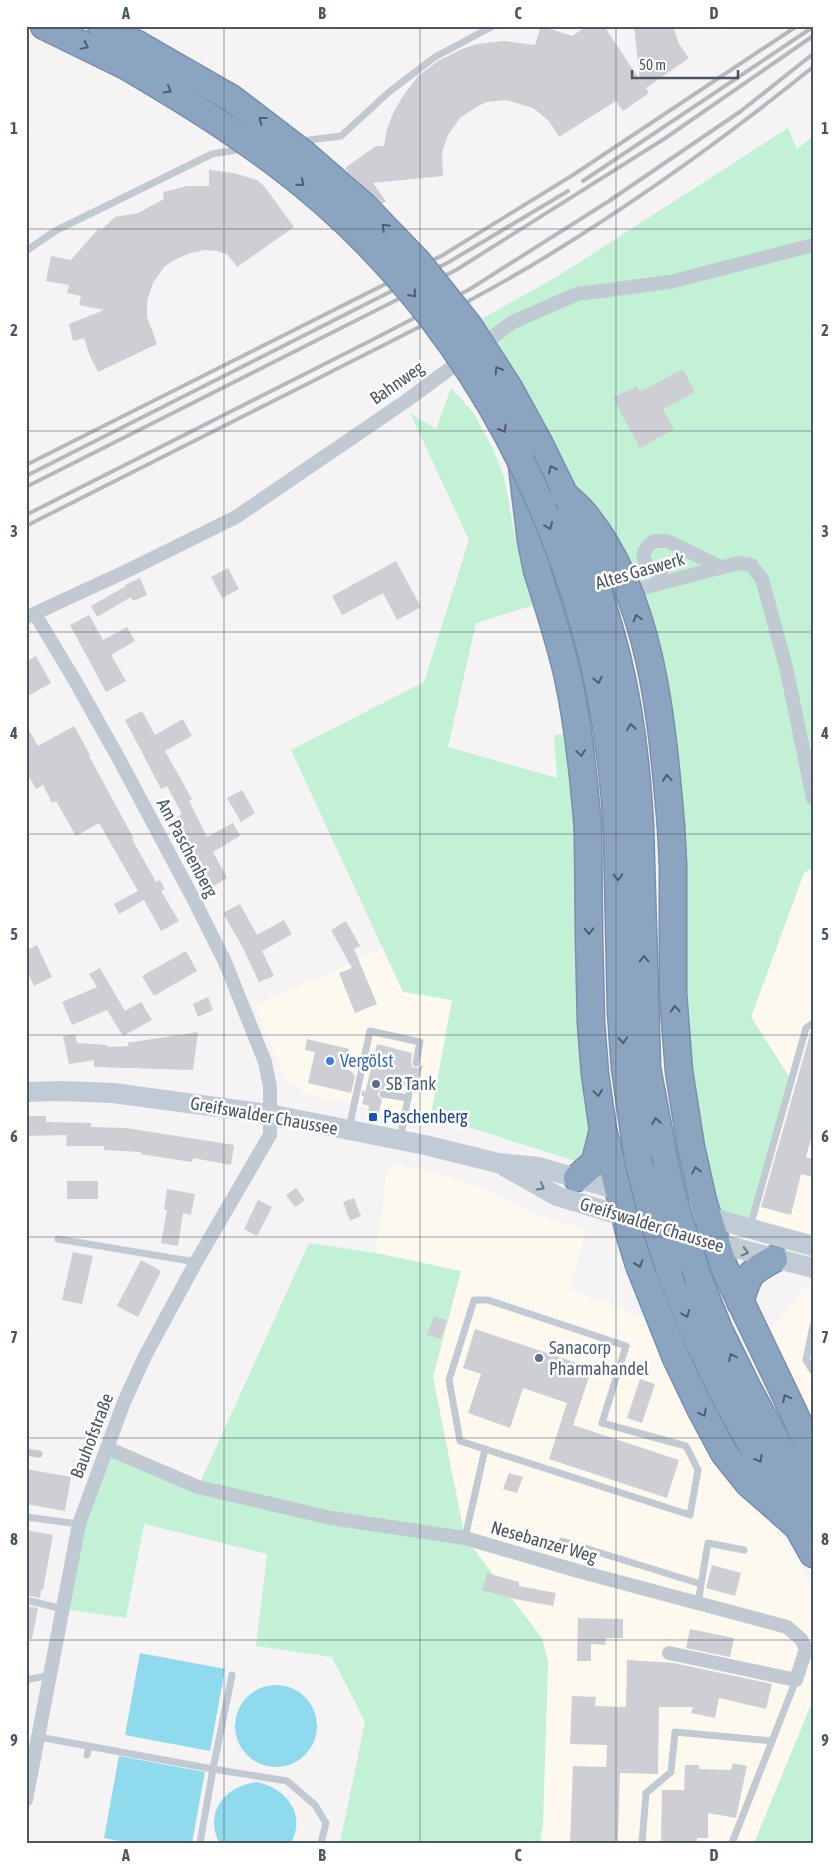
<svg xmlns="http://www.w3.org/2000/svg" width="839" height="1869" font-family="'Asap Condensed',sans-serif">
<rect width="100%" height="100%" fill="#f5f3f3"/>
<g fill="#fdf9ef">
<polygon points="813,867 813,1246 749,1229 792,1081 751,1017 804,872"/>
<polygon points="383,948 403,991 452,1000 430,1120 311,1096 293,1085 287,1084 255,1006"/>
<polygon points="388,1163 437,1173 498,1193 526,1211 586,1230 570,1289 646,1318 666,1366 716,1460 745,1499 771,1524 795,1556 813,1589 813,1700 754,1843 540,1843 543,1824 548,1662 542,1638 465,1538 433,1377 460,1271 376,1253"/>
<polygon points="808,1284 813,1285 813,1419 768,1332"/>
</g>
<g fill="#c3f1d5">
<polygon points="788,128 797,149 813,136 813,867 804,873 751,1017 792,1081 749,1229 708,1218 644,641 469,326 558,276"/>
<polygon points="451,388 473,412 493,449 504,477 517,547 534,605 476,623 448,747 557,778 554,735 566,734 572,788 594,1140 579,1162 471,1128 430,1120 452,1000 403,992 291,750 424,682 469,540 410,413 436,429"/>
<polygon points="309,1243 376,1253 461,1271 433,1377 465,1538 542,1638 548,1662 543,1824 540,1843 340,1843 365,1722 332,1657 256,1646 267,1554 144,1524 126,1618 64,1609 79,1524 107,1448 198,1487"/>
<polygon points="813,1700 813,1843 754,1843"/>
</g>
<g fill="#90daee">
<polygon points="140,1653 225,1669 210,1751 125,1735"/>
<circle cx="276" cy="1726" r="41"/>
<polygon points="119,1756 205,1772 192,1843 130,1843 104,1838"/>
<path d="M 257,1782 C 285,1788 307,1813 291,1843 L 219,1843 C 204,1811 225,1786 257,1782 Z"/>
</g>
<g fill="#cdcfd5">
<polygon points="541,26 572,36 587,26 604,26 640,80 634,26 673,26 679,44 689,58 646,88 649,93 623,111 616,101 559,137 549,121 533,108 506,100 487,102 478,106 460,118 448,135 442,152 443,176 373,183 386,201 382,204 348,172 345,168 376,146 384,146 387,129 394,111 403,96 418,76 438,61 462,49 477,44 504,41 535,45"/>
<polygon points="209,170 234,173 257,180 264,186 294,227 237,267 228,255 217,251 205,250 190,253 172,261 164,267 153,283 147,301 147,317 157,344 98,372 90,356 84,338 73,341 69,324 104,310 79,305 81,296 67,293 69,285 46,281 51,256 71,260 99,228 101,230 115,217 138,213 164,199 163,192 187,186 209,186"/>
<polygon points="683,369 695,392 663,409 674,429 640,448 613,398 637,386 640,392"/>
<polygon points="396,561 421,607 397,620 383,593 342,615 332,596"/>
<polygon points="228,568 239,589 222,598 211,577"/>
<polygon points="140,578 147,595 133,601 131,597 97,617 91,606 126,586 125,585"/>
<polygon points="89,615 103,640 127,627 135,641 111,655 126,681 106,692 70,625"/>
<polygon points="36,656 51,683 26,697 26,662"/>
<polygon points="142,711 155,735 183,719 192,736 165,751 192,799 189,801 207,837 233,823 240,836 213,852 227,878 212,887 176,818 182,814 174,799 167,786 161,789 125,720"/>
<polygon points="26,725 38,746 74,726 90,755 89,756 134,839 132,839 156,882 160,880 165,889 161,891 179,921 161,931 144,900 119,914 114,904 138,891 99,823 76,836 56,801 52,803 43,785 36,789 26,771"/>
<polygon points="242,790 255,813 241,822 227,798"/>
<polygon points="240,904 257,935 284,920 292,934 262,951 274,976 259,982 243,948 223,913"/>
<polygon points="346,921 360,946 354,949 377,1004 355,1013 339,973 352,968 331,930"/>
<polygon points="37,945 52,977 34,986 26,969 26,951"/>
<polygon points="186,951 197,971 154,996 142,976"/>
<polygon points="100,968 125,1011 141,1002 152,1020 123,1036 107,1010 72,1025 62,1002 97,987 89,974"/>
<polygon points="208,997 213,1010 198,1017 193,1004"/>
<polygon points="813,1030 813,1131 806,1157 813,1159 813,1177 801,1174 791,1215 761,1207 811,1031"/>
<polygon points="198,1032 193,1070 94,1067 94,1060 69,1064 63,1036 75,1034 77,1043 109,1045 105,1047 129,1046 127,1043"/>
<polygon points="307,1039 349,1049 345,1069 351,1071 355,1076 351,1093 308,1083 315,1052 305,1050"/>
<polygon points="377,1044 412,1053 411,1062 412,1067 417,1068 423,1065 416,1089 412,1083 408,1083 405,1086 386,1082 385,1089 381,1089 378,1093 378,1096 382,1099 378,1116 368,1114 369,1106 362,1104 364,1096 361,1096 363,1089 365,1093"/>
<polygon points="26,1116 46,1116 46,1122 91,1123 91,1127 126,1128 234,1145 231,1165 193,1158 192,1162 140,1154 141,1152 104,1150 104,1146 66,1146 67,1135 26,1136"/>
<rect x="67" y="1181" width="31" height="18"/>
<polygon points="296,1188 305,1200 295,1207 286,1195"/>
<polygon points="167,1189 195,1194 191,1215 183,1213 178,1246 161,1243 167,1210 164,1210"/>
<polygon points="354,1198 361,1216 350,1221 343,1202"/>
<polygon points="258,1200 272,1207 257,1236 244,1229"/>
<polygon points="73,1252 93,1256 82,1304 62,1300"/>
<polygon points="141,1260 161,1271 138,1317 117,1306"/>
<polygon points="434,1316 447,1320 441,1339 427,1335"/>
<polygon points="475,1329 592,1368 573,1425 679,1460 667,1498 549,1459 567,1403 523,1388 510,1428 468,1413 481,1374 463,1368"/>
<polygon points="640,1379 655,1384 642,1423 627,1418"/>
<polygon points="26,1469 71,1477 65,1511 26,1504"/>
<polygon points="509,1473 523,1477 517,1493 503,1489"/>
<polygon points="26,1530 53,1535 43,1590 41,1590 40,1598 26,1595"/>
<polygon points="712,1565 741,1573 735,1596 706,1588"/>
<polygon points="487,1573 519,1582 519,1586 556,1593 553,1606 515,1599 482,1590"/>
<polygon points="26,1606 38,1608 32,1639 26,1638"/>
<polygon points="578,1618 623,1619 623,1638 606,1638 605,1645 591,1644 591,1661 577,1661"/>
<polygon points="690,1629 734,1638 730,1657 686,1648"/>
<polygon points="627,1660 674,1663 772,1684 766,1709 719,1698 715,1718 691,1713 693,1707 659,1707 658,1774 620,1773 618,1843 570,1843 573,1766 606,1767 607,1745 570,1744 572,1696 596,1697 595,1706 626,1707"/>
<polygon points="733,1763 747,1766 736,1818 708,1813 708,1838 697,1838 697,1843 661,1843 662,1790 684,1790 685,1765 699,1765 699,1769 731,1770"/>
</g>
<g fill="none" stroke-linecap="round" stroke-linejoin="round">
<g stroke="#7690ad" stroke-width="29">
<g id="highway">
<polyline points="44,26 126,66"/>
<polyline points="101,26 137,44"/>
<polyline points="539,443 564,494"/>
<polyline points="522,466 531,541 537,570"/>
<polyline points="671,826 673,865 673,994 679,1071 691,1147 703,1201 724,1267 793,1411 807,1442 813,1468"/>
<polyline points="640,827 647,1068 666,1169"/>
<polyline points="617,829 621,1012 625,1068 638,1160"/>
<polyline points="588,830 589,936 591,1023 595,1074 603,1130 631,1239 639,1265 676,1358 701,1410 724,1453 748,1483 797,1526"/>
<polyline points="577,1178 595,1162 603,1130"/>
<polyline points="669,1268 697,1339 727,1401 813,1554"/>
<polyline points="699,1280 719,1330 747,1387 813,1508"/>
<path d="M 740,1302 C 749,1274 748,1273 774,1259"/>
</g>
</g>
<g stroke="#c1cad2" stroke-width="7">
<polyline points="301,141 341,136 389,92 435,57 493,26"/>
<polyline points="26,251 55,231 212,154 243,149"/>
<polyline points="383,1094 408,1098 410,1088"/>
<polyline points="349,1128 370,1031 420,1042 416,1063"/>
<polyline points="400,1139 408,1098"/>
<polyline points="750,1227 806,1028 813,1023"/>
<polyline points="58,1239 196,1262"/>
<polygon points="474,1300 488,1300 626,1346 602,1423 686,1446 698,1470 690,1515 460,1441 449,1380"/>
<polyline points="813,1326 806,1360 813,1371"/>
<polyline points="26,1452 39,1454"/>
<polyline points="26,1517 79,1524"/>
<polyline points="465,1538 485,1449"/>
<polyline points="562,1541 701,1584 698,1604"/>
<polyline points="701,1584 708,1543 744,1550"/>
<polyline points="26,1600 63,1609"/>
<polyline points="26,1680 51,1675"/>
<polyline points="39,1737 213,1769 287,1781 315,1805 326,1823 321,1843"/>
<polyline points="87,1755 89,1747"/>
<polyline points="200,1843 213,1769 232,1675"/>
<polyline points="642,1843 646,1793 671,1772 675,1732 772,1741"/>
<polyline points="732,1843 796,1680"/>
</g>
<g stroke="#c1cad2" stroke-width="14">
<path d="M 668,581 C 653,572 630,558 654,541 L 667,541 L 721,567"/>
<polyline points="598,603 643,588 738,563 751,565 762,579 786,667 813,798"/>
<polyline points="27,617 131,569 236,517 406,401 513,322 577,294 670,282 813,245"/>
<polyline points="107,1448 198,1487 331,1518 465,1538 578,1571 787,1627 801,1639 806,1649 796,1680 669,1653"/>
<polyline points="26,1800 79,1524 124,1402 145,1356 196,1262 270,1135 270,1087 265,1062 225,962 195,902 119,759 74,679 35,614"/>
</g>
<g stroke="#c1cbd6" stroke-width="20">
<polyline points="26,1092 61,1091 113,1093 269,1114 425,1145 498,1163 539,1167 628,1193"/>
<polyline points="504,1166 557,1196 636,1220"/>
<polyline points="665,1205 813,1246"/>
<polyline points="674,1232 813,1268"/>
</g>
<use href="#highway" stroke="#8ba5c1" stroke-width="26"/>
<g stroke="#b5b8bd" stroke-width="4">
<polyline points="583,181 813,27"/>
<polyline points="26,465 443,255 573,175 797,26"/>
<polyline points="26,476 449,262 568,191"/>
<polyline points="26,487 456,270 664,139 813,36"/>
<polyline points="26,515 370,341 470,289 609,201 741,111 813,54"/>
<path d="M 26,526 C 125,476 223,426 321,377 C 399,337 478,299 552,253 C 643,197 730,134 813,67"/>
</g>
<g stroke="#7690ad" stroke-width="29" stroke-linecap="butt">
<g id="highway-bridge">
<polyline points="137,44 231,98 303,153 363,205 418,262 469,326 509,388 539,443"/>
<path d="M 126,66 C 196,107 265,150 326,204 C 503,361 605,594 617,829"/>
<path d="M 564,494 C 571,501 580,508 586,516 C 653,600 662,723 671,826"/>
<path d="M 571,511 C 588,559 605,608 617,657 C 631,713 637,770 640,827"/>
<path d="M 537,570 C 548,606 560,641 568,677 C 579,728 584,779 588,830"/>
<polyline points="638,1160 653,1218 669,1268"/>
<polyline points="666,1169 673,1199 699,1280"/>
</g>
</g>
<use href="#highway-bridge" stroke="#8ba5c1" stroke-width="26"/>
</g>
<defs><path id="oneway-chevron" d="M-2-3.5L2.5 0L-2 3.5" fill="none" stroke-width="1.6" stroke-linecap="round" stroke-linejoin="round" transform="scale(1.25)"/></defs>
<g stroke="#505e6b">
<use href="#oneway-chevron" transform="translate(85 46) rotate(26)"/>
<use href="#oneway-chevron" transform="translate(168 90) rotate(30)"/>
<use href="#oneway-chevron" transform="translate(262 120) rotate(-143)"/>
<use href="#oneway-chevron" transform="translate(301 183) rotate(39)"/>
<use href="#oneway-chevron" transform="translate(385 227) rotate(-134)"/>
<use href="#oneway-chevron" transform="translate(413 294) rotate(49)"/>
<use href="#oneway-chevron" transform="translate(498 370) rotate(-122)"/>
<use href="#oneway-chevron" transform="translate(503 429) rotate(61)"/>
<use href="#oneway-chevron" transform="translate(552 469) rotate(-116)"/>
<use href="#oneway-chevron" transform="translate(549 526) rotate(67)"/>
<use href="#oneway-chevron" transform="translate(637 618) rotate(-106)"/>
<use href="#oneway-chevron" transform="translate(598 680) rotate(78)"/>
<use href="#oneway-chevron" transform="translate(631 727) rotate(-99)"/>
<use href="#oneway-chevron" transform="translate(581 753) rotate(83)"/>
<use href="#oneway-chevron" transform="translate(667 778) rotate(-95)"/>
<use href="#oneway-chevron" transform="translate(618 877) rotate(89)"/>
<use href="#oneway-chevron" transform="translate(589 931) rotate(89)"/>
<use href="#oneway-chevron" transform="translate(644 959) rotate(-91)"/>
<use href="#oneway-chevron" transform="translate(675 1009) rotate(-94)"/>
<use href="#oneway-chevron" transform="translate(623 1040) rotate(86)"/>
<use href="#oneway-chevron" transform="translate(598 1093) rotate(82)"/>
<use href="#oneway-chevron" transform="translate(656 1121) rotate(-100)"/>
<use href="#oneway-chevron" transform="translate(696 1170) rotate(-102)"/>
<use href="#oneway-chevron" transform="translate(639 1264) rotate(71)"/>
<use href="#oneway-chevron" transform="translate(686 1314) rotate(68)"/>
<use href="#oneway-chevron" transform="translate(732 1357) rotate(-116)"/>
<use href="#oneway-chevron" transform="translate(786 1398) rotate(-117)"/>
<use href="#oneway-chevron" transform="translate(703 1413) rotate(63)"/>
<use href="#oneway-chevron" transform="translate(759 1459) rotate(61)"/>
</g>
<g stroke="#6e7984">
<use href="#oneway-chevron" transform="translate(541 1187) rotate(30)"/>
<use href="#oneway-chevron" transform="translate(745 1252) rotate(15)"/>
</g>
<path fill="none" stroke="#4a5661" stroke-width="1" stroke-opacity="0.55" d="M 224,26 L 224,1843M 420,26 L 420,1843M 616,26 L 616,1843M 26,229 L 813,229M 26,431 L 813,431M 26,632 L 813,632M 26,834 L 813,834M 26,1035 L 813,1035M 26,1237 L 813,1237M 26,1438 L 813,1438M 26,1640 L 813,1640"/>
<circle fill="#3f7fe0" stroke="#fff" stroke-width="2" cx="330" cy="1061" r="5"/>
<g fill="#5c6f8a" stroke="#fff" stroke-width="2">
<circle cx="376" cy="1084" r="5"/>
<circle cx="539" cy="1358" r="5"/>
</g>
<rect fill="#1a4fb4" stroke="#fff" stroke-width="2" x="368" y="1112" width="10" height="10" rx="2.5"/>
<g text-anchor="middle" stroke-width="5" stroke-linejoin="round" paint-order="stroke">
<g font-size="18" fill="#4a5661" stroke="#fff">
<text transform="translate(397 383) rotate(-35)" y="6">Bahnweg</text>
<text transform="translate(640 571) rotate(-16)" y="6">Altes Gaswerk</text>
<text transform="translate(187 848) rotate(62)" y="6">Am Paschenberg</text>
<text transform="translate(264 1116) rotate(10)" y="6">Greifswalder Chaussee</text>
<text transform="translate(652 1225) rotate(17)" y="6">Greifswalder Chaussee</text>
<text transform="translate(92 1436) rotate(-69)" y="6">Bauhofstraße</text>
<text transform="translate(544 1542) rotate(16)" y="6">Nesebanzer Weg</text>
</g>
<g font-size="18" fill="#366cbe" stroke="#fff" text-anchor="start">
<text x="340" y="1067">Vergölst</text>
</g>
<g font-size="18" fill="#4e5e75" stroke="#fff" text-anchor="start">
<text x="386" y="1090">SB Tank</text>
<text x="549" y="1354">Sanacorp<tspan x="549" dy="21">Pharmahandel</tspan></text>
</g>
<g font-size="18" fill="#164399" stroke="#fff" text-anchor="start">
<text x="383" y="1123">Paschenberg</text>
</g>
</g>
<rect width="839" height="1869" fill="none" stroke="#ffffff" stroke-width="55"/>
<path d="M632 70v8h106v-8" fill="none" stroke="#4a5661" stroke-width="2.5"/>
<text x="639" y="70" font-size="15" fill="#4a5661" stroke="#ffffff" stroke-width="4" paint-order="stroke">50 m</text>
<rect x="28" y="28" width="784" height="1814" fill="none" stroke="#4a5661" stroke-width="2"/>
<g font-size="16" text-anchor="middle" font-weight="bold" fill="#4a5661">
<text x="126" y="19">A</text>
<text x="322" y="19">B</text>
<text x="518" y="19">C</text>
<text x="714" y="19">D</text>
<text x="14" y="134">1</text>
<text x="825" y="134">1</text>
<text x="14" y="336">2</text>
<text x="825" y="336">2</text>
<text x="14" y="537">3</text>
<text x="825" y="537">3</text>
<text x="14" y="739">4</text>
<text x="825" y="739">4</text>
<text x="14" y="940">5</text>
<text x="825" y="940">5</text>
<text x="14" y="1142">6</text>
<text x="825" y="1142">6</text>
<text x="14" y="1343">7</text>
<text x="825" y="1343">7</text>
<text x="14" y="1545">8</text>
<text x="825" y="1545">8</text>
<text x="14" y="1746">9</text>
<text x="825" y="1746">9</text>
<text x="126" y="1861">A</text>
<text x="322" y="1861">B</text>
<text x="518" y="1861">C</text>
<text x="714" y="1861">D</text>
</g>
</svg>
